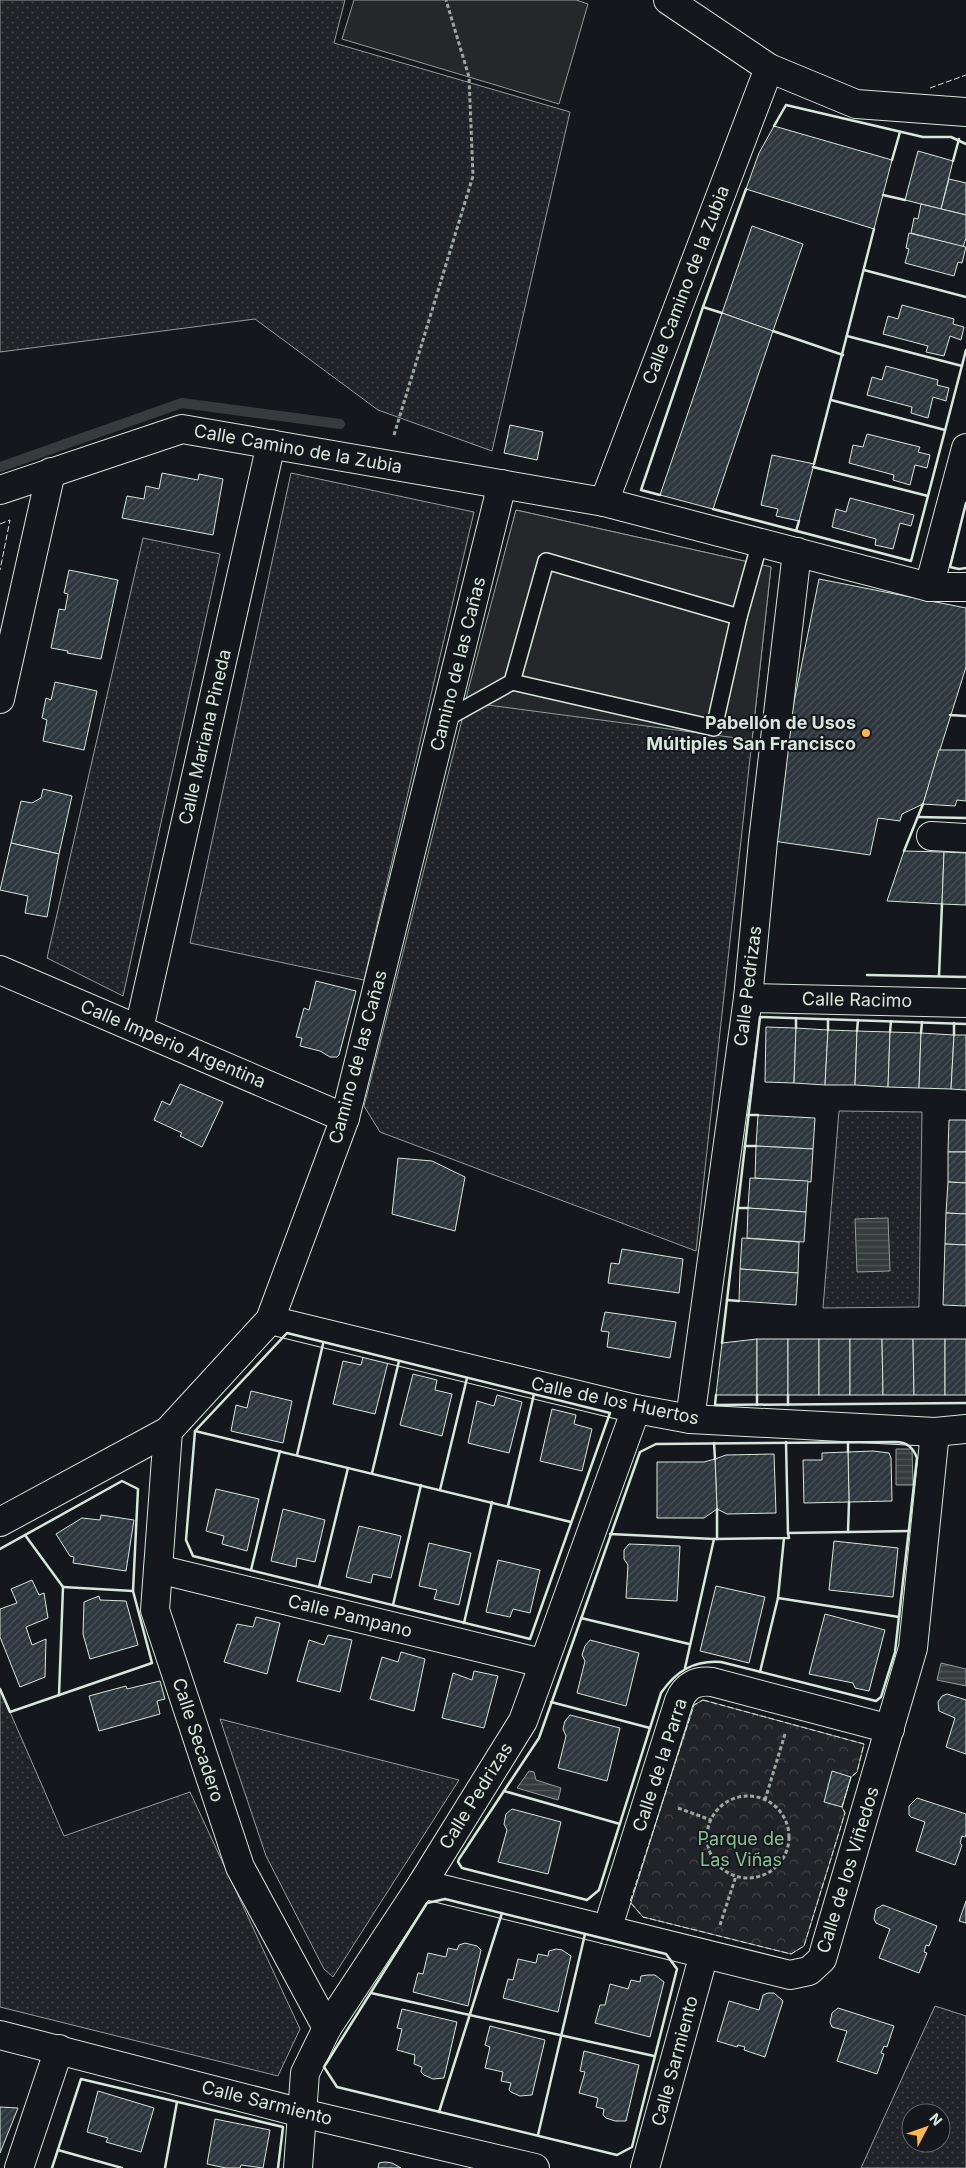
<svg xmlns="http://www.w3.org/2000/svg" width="966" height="2168" font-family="Inter,sans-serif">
<defs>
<pattern id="grass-dots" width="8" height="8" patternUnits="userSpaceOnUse" patternTransform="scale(1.25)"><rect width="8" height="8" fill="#202428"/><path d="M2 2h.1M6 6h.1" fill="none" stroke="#404447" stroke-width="1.8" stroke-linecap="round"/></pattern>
<pattern id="park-crowns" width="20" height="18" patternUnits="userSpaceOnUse" patternTransform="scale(1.25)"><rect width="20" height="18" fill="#202428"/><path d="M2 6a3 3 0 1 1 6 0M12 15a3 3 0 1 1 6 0" fill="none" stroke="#404447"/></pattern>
<pattern id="water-rules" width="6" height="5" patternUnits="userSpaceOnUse" patternTransform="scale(1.25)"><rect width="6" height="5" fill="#363b3e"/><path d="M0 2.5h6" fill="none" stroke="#525759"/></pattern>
<pattern id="building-hatch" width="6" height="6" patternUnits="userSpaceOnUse" patternTransform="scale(1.25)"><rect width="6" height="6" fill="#2c363c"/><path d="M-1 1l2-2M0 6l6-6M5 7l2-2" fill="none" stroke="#4a5358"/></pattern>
</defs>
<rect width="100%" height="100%" fill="#14181c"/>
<g fill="url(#grass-dots)" stroke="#939e99" fill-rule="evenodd">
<polygon points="0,0 345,0 334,43 570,112 492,451 378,410 255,319 0,352"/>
<polygon points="291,473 474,512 364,980 190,943"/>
<path d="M 516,510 L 771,567 L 696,1251 L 380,1132 L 364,1106 C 415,907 464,708 516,510 Z"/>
<polygon points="143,538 220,554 123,996 47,958"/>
<polygon points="839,1111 922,1112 919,1307 823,1308"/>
<polygon points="0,1689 64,1836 190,1792 300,2029 278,2076 0,2007"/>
<polygon points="220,1719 459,1780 333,1977 324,1969 266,1856"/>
<path d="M 935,2006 L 966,2016 L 966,2168 L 861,2168 ZM 911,2113 L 941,2113 L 941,2143 L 911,2143 Z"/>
</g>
<polygon fill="url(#park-crowns)" stroke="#939e99" points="703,1700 864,1744 857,1772 851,1777 842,1807 845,1813 804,1946 791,1954 643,1917 630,1902 694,1705"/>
<g fill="#24282b" stroke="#939e99">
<polygon points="354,0 576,0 588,4 559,104 342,39"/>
<polygon points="516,510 771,567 752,740 465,702"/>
</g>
<g fill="url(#water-rules)" stroke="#939e99">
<polygon points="888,1218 890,1271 857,1272 855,1219"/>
<polygon points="896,1449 912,1449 913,1485 896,1485"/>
<polygon points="941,1663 966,1669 966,1686 937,1680"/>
<polygon points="529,1771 534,1772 536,1780 561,1788 558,1800 517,1788"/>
</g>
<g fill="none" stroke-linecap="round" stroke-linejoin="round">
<polyline stroke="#363b3e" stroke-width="10" points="0,467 182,403 340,424"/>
</g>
<g fill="url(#building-hatch)" stroke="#d8e6dc">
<polygon points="774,126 892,160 874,229 746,189 759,153"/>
<polygon points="918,151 953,161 941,209 905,200"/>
<polygon points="949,179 966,183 966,215 941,209"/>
<polygon points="921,204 966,215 966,238 963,247 911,233 914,218 918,219"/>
<polygon points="752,226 803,244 773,331 722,313"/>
<polygon points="909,233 966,247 962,263 958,262 954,276 905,263 909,249 906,248"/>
<polygon points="902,305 954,319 953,324 964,327 961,340 950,336 944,356 926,352 928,346 883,334 888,316 898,319"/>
<polygon points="722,313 773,331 713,509 660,495"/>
<polygon points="886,366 938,380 937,385 949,388 946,401 933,397 928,418 911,413 912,407 867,395 872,377 882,380"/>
<polygon points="510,425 543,432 537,460 504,453"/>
<polygon points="867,434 920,447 918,452 930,455 927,468 915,465 910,485 893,480 894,475 849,463 853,445 863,447"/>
<polygon points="772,455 814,464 799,521 776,516 778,509 761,505"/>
<polygon points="162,473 198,480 199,474 223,479 213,535 122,518 127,496 144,499 146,486 159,489"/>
<polygon points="850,498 914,515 911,526 900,523 893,549 875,545 876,539 832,527 836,509 846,512"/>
<polygon points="69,570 118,580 101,659 67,653 68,651 51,648 59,609 65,610 68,594 64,593"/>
<polygon points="819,579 966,608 966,667 923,804 902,814 900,821 878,818 870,855 766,840"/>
<polygon points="55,682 97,691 84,750 43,741 47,720 42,718 46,698 51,700"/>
<polygon points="939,750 966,750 966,801 957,800 955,806 923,804"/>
<polygon points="43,789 72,796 59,854 11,843 21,801 32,803 41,798"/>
<polygon points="11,843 59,854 47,917 25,913 28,896 0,890"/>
<polygon points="904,851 944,852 942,904 887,901"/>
<polygon points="944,852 966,853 966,905 942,904"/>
<polygon points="316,981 356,991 339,1055 337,1057 330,1057 320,1051 300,1046 302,1038 296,1037 304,1008 309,1010"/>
<polygon points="766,1027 796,1028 794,1083 765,1082"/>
<polygon points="796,1028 828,1030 825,1085 794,1083"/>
<polygon points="828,1030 857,1031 855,1085 825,1085"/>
<polygon points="857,1031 890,1032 888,1087 855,1085"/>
<polygon points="890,1032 921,1033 919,1088 888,1087"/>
<polygon points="921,1033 954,1035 951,1089 919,1088"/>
<polygon points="954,1035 966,1035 966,1090 951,1089"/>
<polygon points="180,1084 223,1102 202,1147 180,1136 182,1133 154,1120 162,1101 170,1105"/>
<polygon points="758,1115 815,1118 813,1149 756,1146"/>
<polygon points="949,1120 966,1120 966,1152 948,1152"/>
<polygon points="756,1146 813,1149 811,1182 755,1178"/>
<polygon points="948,1152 966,1152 966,1183 948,1182"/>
<polygon points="398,1158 432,1161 465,1177 455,1231 392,1214"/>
<polygon points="750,1178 808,1181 806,1212 748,1208"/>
<polygon points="948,1182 966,1183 966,1214 946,1213"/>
<polygon points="748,1208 806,1212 804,1242 747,1238"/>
<polygon points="946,1213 966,1214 966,1245 945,1244"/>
<polygon points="742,1238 799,1242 798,1273 740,1269"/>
<polygon points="945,1244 966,1245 966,1306 943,1305"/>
<polygon points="622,1249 683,1259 679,1293 608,1283 611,1263 619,1264"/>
<polygon points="740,1269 798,1273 796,1305 739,1301"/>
<polygon points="605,1312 676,1322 670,1358 607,1347 609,1332 601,1331"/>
<polygon points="757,1339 757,1395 716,1395 722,1343"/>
<rect x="757" y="1339" width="31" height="56"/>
<rect x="788" y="1339" width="31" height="56"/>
<rect x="819" y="1339" width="31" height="56"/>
<polygon points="850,1339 882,1339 883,1395 850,1395"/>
<polygon points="882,1339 913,1339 914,1395 883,1395"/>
<polygon points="913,1339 945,1339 945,1395 914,1395"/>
<rect x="945" y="1339" width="21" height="56"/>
<polygon points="363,1357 388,1362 375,1414 333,1404 343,1361 361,1365"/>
<polygon points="413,1374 437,1380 435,1390 452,1394 442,1436 400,1425"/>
<polygon points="251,1391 292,1401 283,1443 231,1431 236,1405 247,1408"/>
<polygon points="497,1395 522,1402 509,1453 468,1443 477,1401 494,1406"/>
<polygon points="552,1409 576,1415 574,1424 592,1429 582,1471 540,1461"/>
<polygon points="873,1451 889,1453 891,1458 892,1501 849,1502 848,1452"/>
<polygon points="848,1452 849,1502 804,1503 803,1460 822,1460 822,1453"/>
<polygon points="774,1454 776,1513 727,1514 717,1509 715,1459 726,1455"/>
<polygon points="715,1459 717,1509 704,1518 657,1518 657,1462 704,1462"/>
<polygon points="216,1489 259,1499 247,1551 222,1544 224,1536 206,1531"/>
<polygon points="283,1509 325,1520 315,1562 297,1558 296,1567 271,1561"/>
<polygon points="101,1515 134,1520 126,1571 73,1563 74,1557 70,1556 56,1534 82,1518 100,1520"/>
<polygon points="359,1526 401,1536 391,1578 373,1574 371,1583 346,1577"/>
<polygon points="834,1541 898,1548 893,1597 829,1590"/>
<polygon points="429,1543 471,1553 459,1605 434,1599 437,1590 419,1586"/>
<polygon points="629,1544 680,1546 677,1601 626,1598 628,1565 624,1559 624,1550"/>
<polygon points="498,1560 540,1570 530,1613 513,1609 510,1617 486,1612"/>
<polygon points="32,1580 39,1595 44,1593 48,1618 26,1627 32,1645 46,1639 45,1677 20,1687 0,1637 0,1609 17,1603 11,1589"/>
<polygon points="716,1586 765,1597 749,1663 700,1651"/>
<polygon points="99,1596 100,1600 126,1601 138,1645 90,1659 83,1634 84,1602"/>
<polygon points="825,1614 885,1630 869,1691 855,1688 853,1683 809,1674"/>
<polygon points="256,1617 280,1623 267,1674 224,1662 237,1624 253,1627"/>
<polygon points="328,1635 352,1640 340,1692 297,1681 309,1640 324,1645"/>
<polygon points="590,1640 639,1653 626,1706 577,1693 585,1661 582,1655 585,1646"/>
<polygon points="401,1652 425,1659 414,1711 370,1699 382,1657 398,1662"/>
<polygon points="474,1671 498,1676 484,1728 442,1718 453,1673 472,1680"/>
<polygon points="160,1681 165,1699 157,1701 160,1714 99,1731 89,1696 126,1686 127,1689"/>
<polygon points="947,1694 966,1700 966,1754 946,1747 955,1718 939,1711 938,1702 942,1696"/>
<polygon points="570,1715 620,1728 607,1781 558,1768 566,1736 563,1729 565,1721"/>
<polygon points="832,1771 851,1777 842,1807 824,1802"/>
<polygon points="917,1798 966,1814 966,1834 965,1837 962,1836 960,1843 962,1845 955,1865 916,1851 925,1822 911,1817 909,1815 909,1806"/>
<polygon points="512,1809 561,1822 548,1874 498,1862 507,1830 504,1824 506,1814"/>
<polygon points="966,1901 966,1923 959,1921"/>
<polygon points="883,1905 937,1926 929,1946 926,1945 924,1952 927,1953 919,1973 879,1958 890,1929 876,1923 874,1919 876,1909"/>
<polygon points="465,1943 477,1946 481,1950 468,2006 413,1992 418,1973 423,1974 428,1953 446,1957 448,1948 457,1950 459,1945"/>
<polygon points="556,1949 562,1950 571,1956 558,2012 503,1998 508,1979 513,1980 518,1959 536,1963 538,1954 548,1956 549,1951"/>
<polygon points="648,1975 655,1975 664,1982 650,2037 595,2023 600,2005 605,2005 610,1984 628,1989 631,1980 640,1982 641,1976"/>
<polygon points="768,1993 774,1993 783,2001 765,2057 744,2050 745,2047 738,2045 737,2047 717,2041 729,2001 759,2010 763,1995"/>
<polygon points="838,2008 894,2026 887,2047 884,2046 881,2053 884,2054 877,2074 837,2061 847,2031 832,2027 830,2022 832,2013"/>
<polygon points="402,2009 457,2022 444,2078 433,2079 424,2075 421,2072 422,2067 414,2064 415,2055 397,2050 402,2029 397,2028"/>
<polygon points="490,2026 545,2040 532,2095 520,2096 511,2092 509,2090 511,2083 501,2081 503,2072 485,2068 490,2047 485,2045"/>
<polygon points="584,2051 639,2065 626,2121 615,2121 606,2118 603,2115 604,2109 596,2107 598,2098 579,2093 585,2072 580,2071"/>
<polygon points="98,2091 154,2108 141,2152 106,2142 108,2138 87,2132"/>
<polygon points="0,2107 18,2108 0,2153"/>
<polygon points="215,2119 270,2130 263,2168 241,2165 240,2168 226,2168 207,2164"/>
<polygon points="385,2162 392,2163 401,2168 378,2168 379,2163"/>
</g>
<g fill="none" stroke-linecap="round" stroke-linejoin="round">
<g stroke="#d8e6dc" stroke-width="18">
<g id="service">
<polyline points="512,682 714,728 739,617"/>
<polyline points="444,720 512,682 546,561 739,617 760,542"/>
</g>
</g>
<g stroke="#d8e6dc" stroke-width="30">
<g id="minor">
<polyline points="668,0 769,68"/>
<polyline points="604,502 929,587 966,587"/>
<polyline points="929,587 966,448"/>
<polyline points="0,699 51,472"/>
<polyline points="931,836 966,838"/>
<polyline points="0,970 345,1118"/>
<polyline points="748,998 966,1003"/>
<polyline points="139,1029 271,444"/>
<polyline points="270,1320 636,1409 690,1419 935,1432 966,1429"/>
<polyline points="690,1419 748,998 763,841 797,552"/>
<polyline points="168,1431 155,1610 240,1867 327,2028"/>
<polyline points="0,1522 168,1431 270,1320 345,1118 502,484"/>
<polyline points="158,1569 542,1663"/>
<polyline points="422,1884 790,1975 809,1971 822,1959 913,1648 935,1432"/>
<path d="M 607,1930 L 679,1701 C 685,1686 696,1680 712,1682 L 890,1729"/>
<polyline points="0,2035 302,2113 535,2168"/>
<polyline points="19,2168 59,2049"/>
<polyline points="298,2168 305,2073 327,2028 422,1884 523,1721 636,1409"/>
<polyline points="645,2168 704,1954"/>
</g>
</g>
<g stroke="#d8e6dc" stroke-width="30">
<polyline id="tertiary" points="0,490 182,429 604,502 769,68 856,104 966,112"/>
</g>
<g stroke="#9da8a2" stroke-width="3" stroke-dasharray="4 2.5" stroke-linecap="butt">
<polyline points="394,435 473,176 469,77 446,0"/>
<circle cx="748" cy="1837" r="41"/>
<polyline points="765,1800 785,1734"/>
<polyline points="678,1808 711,1820"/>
<polyline points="720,1925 736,1876"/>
</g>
<use href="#service" stroke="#14181c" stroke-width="15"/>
<use href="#minor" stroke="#14181c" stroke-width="28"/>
<use href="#tertiary" stroke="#14181c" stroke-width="28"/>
<g stroke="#d8e6dc" stroke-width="1" stroke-dasharray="6 2.5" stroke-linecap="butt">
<polyline points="930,88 966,75"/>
<polyline points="0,524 10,520 0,570"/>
<polygon points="703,1700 864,1744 857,1772 851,1777 842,1807 845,1813 804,1946 791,1954 643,1917 630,1902 694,1705"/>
</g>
<g stroke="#d8e6dc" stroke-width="2.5">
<polyline points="774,126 786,105 923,137 951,137 966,144"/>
<polyline points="892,160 900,132"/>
<polyline points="953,161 959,139"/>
<polyline points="883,195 905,200"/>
<polyline points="864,270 966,297"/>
<polyline points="703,307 722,313"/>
<polyline points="773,331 843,355"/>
<polyline points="847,336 962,366"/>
<polyline points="831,400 945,430"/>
<polyline points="814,464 874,229"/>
<polyline points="813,467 928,496"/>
<polyline points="660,495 641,490 703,307 746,189"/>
<polyline points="966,503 950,567 959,569 966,568"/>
<polyline points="713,509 911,561 966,350"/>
<polyline points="796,531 799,521"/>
<polyline points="950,715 966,716"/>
<polyline points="918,817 966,818"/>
<polyline points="904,851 923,804"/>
<polyline points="867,975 966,977"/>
<polyline points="939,976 942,904"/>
<polyline points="828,1019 828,1030"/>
<polyline points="796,1028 796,1018"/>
<polyline points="857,1031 858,1020"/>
<polyline points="890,1032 891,1021"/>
<polyline points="921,1033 922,1022"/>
<polyline points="954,1035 954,1023"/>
<polyline points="748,1115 758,1115"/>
<polyline points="745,1146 756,1146"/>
<polyline points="738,1208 748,1208"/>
<polyline points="727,1300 739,1301"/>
<polygon points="287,1333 610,1413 530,1639 193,1556 186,1540 195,1431"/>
<polyline points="722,1343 760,1017 966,1024"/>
<polyline points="716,1395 715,1405 966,1403"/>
<polyline points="757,1395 757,1405"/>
<polyline points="788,1405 788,1395"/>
<polyline points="195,1431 571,1522"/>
<polyline points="786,1442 788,1533"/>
<polyline points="848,1442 848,1452"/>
<path d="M 895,1442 C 907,1442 913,1447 917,1458 L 895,1652 L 881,1697 L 876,1701 L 721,1662 C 694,1660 676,1671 661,1693 L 599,1890 L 587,1900 L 462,1868 L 458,1862 L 459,1859 L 539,1738 L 640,1452 L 656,1444 Z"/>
<polyline points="714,1443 715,1459"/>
<polyline points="297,1455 323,1344"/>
<polyline points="372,1473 399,1361"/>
<polyline points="440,1490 467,1378"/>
<polyline points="508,1506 534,1394"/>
<polyline points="848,1532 849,1502"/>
<polyline points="610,1534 714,1539 685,1668"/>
<polyline points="25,1535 63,1587 59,1695"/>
<polyline points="714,1539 789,1538 788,1533 909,1531"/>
<polyline points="717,1539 717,1509"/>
<polyline points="0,1549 122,1481 138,1489 133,1591 152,1663 10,1712 0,1689"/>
<polyline points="251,1570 280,1451"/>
<polyline points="63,1587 133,1591"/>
<polyline points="319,1587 348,1468"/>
<polyline points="778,1598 899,1617"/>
<polyline points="393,1605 421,1485"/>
<polyline points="581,1618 689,1644"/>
<polyline points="464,1623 492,1502"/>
<polyline points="760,1672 778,1598 784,1538"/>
<polyline points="551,1702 650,1728"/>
<polyline points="504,1791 620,1824"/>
<polygon points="445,1899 666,1954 677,1969 632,2147 617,2155 337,2087 324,2067 427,1903"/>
<polyline points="371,1993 654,2056"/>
<polyline points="439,2112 502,1913"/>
<polyline points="538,2135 585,1934"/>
<polyline points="58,2150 122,2168"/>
<polyline points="52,2168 81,2079 283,2127 278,2168"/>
<polyline points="165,2168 177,2102"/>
</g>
</g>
<circle fill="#ffb74d" stroke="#14181c" stroke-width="2" cx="866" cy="733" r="5"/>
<g text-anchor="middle" stroke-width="4" stroke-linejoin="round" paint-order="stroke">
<g font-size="18" fill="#d8e6dc" stroke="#14181c">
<text transform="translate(686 285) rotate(-69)" y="6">Calle Camino de la Zubia</text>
<text transform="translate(298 449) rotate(10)" y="6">Calle Camino de la Zubia</text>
<text transform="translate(458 664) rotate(-76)" y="6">Camino de las Cañas</text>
<text transform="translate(205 737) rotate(-77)" y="6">Calle Mariana Pineda</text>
<text transform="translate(748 986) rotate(-83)" y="6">Calle Pedrizas</text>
<text transform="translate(857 1000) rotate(1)" y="6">Calle Racimo</text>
<text transform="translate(173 1044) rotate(23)" y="6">Calle Imperio Argentina</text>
<text transform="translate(358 1057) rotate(-75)" y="6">Camino de las Cañas</text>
<text transform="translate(615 1401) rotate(12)" y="6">Calle de los Huertos</text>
<text transform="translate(350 1616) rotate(14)" y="6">Calle Pampano</text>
<text transform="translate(198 1740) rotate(72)" y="6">Calle Secadero</text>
<text transform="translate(660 1765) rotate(-72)" y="6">Calle de la Parra</text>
<text transform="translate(476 1796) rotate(-58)" y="6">Calle Pedrizas</text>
<text transform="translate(848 1870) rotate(-73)" y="6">Calle de los Viñedos</text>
<text transform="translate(675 2061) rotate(-75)" y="6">Calle Sarmiento</text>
<text transform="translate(267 2103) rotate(14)" y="6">Calle Sarmiento</text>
</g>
<g font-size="18" font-weight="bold" fill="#d8e6dc" stroke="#14181c" text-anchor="end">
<text x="856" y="729">Pabellón de Usos<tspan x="856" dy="21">Múltiples San Francisco</tspan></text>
</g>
<g font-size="18" fill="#8ac095" stroke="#14181c">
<text x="741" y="1845">Parque de<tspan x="741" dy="21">Las Viñas</tspan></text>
</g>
</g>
<g transform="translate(926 2128) rotate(49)"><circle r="24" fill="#14181c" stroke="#626a69"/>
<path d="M0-4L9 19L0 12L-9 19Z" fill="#ffb74d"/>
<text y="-8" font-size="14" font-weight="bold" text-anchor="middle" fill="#d8e6dc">N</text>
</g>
</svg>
